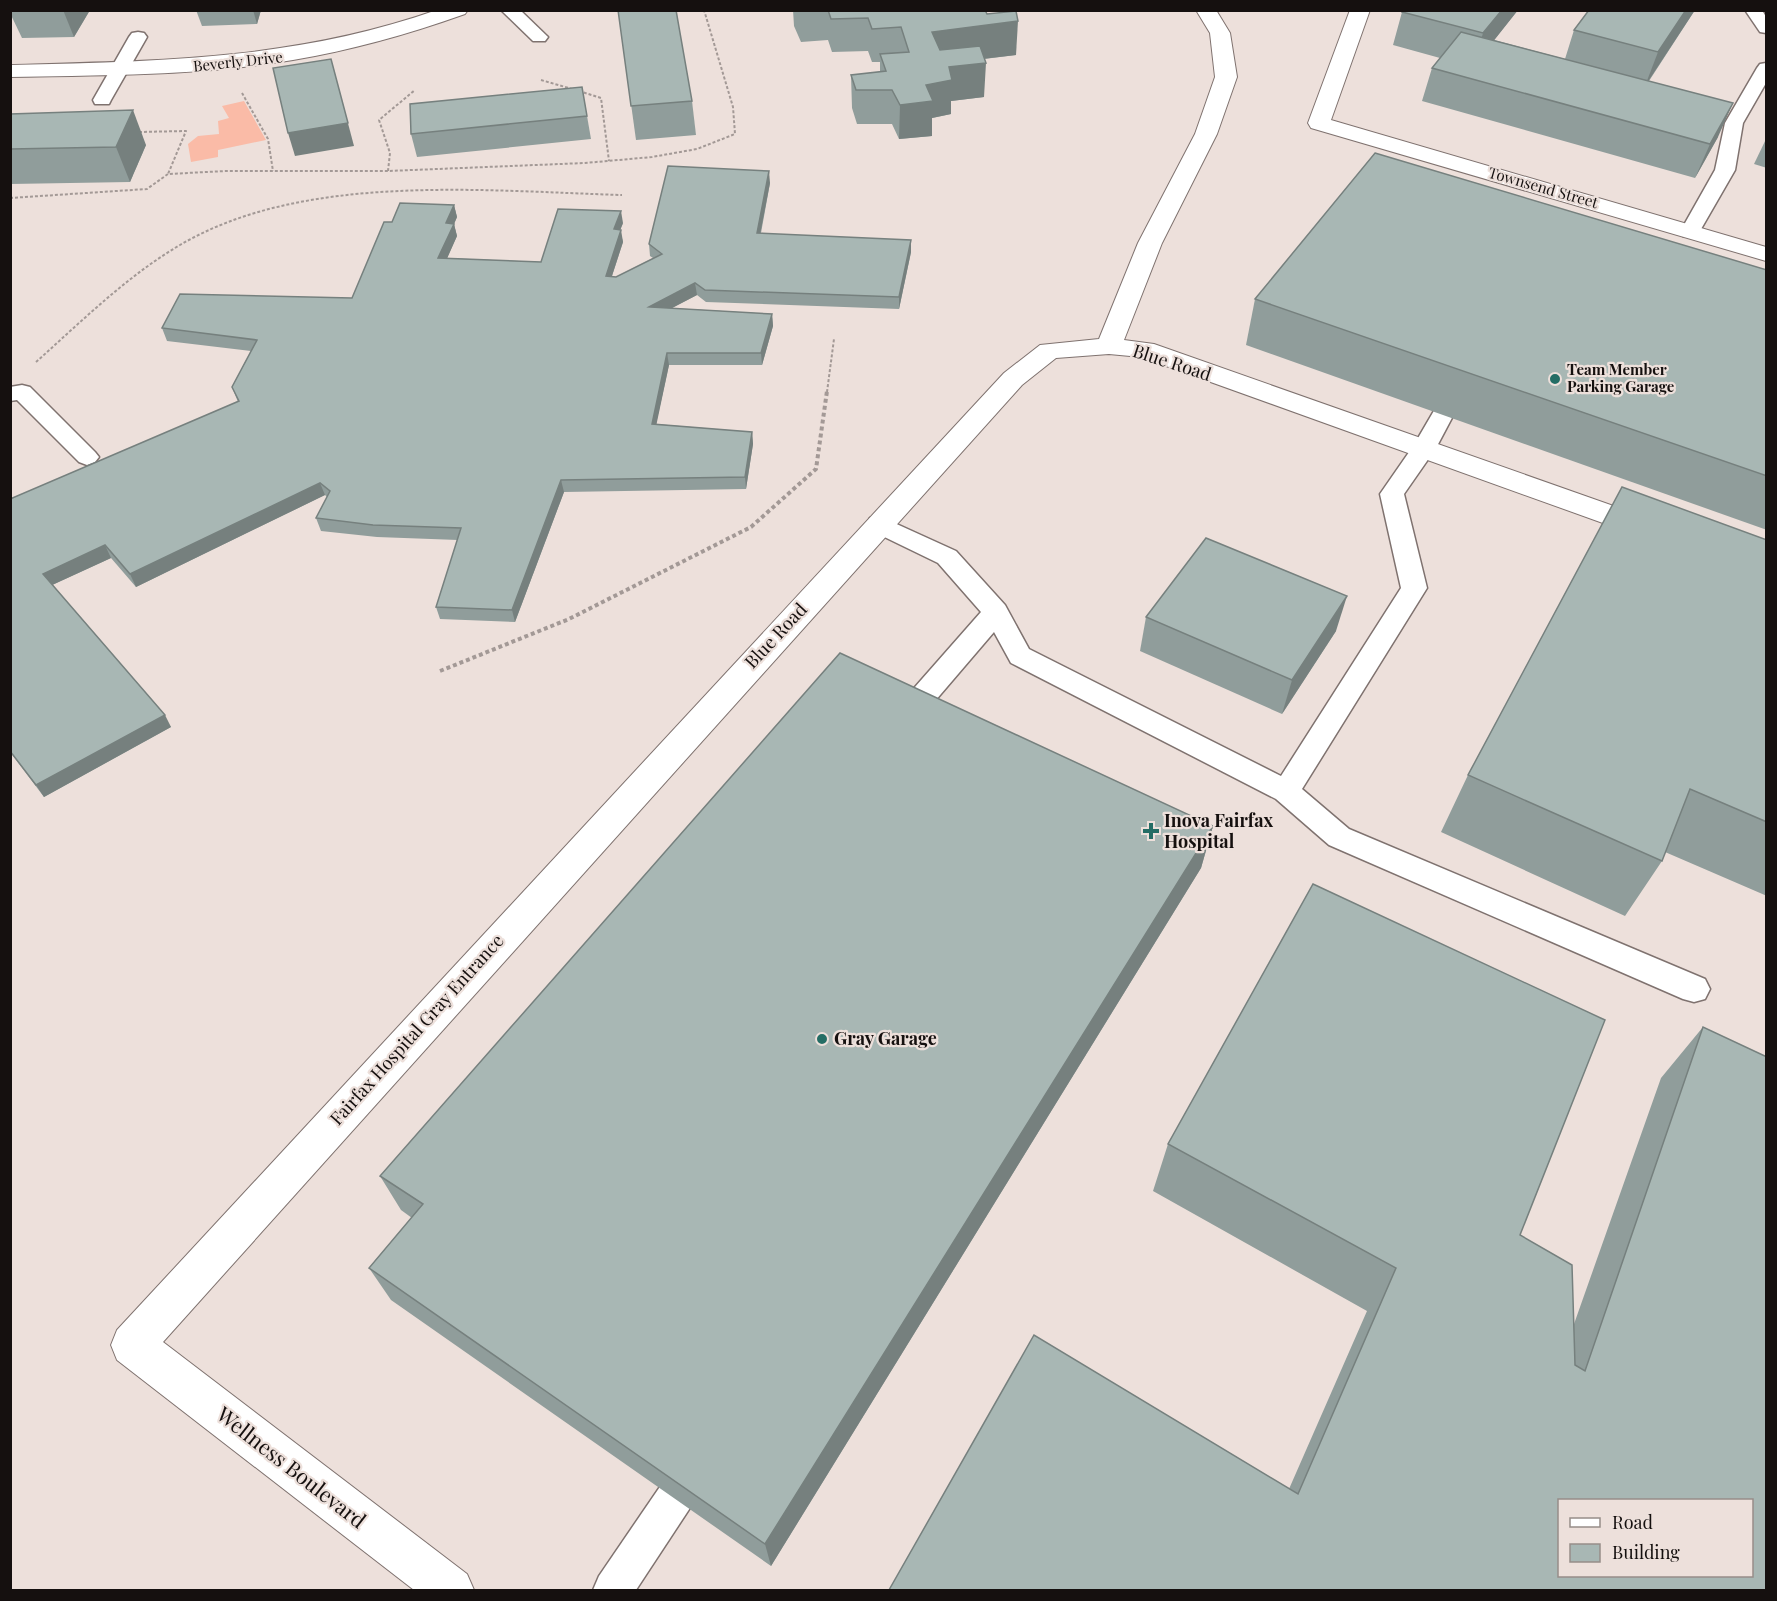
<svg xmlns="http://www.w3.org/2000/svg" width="1777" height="1601" font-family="'Playfair Display',serif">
<rect width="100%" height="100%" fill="#ede0db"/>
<polygon fill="#fabba7" points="244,101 266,140 218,150 218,157 191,162 188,144 198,136 219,134 218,121 229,118 222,106"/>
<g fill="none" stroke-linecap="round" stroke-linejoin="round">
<g stroke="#7f726f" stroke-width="3">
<g id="lane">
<polygon points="501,10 520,10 548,37 545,41 533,41"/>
<polygon points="1745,10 1762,10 1766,17 1766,33 1760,32"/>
<polygon points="138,32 144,33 147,37 111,100 109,104 95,104 93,100 129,37 132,33"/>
<polygon points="1766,63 1766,83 1743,123 1735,170 1697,236 1683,236 1680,232 1715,170 1725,123 1757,68 1760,64"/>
<polygon points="22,385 30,387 95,452 99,457 95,462 87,465 79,462 17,400 10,401 10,387"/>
<polygon points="1443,407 1451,409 1454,414 1436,448 1404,494 1427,588 1302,789 1349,829 1705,979 1710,989 1705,999 1694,1002 1683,999 1329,845 1276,799 1011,663 994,632 917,722 913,729 903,732 893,729 889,722 893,712 981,612 938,563 870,530 867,524 870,518 879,516 956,551 1005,605 1029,649 1281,776 1401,588 1380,494 1414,445 1435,409"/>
<polygon points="696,1447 709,1453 715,1466 709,1479 636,1590 593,1590 599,1576 683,1453"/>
</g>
</g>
<g stroke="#7f726f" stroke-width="2">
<g id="street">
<path d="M 437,10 L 468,10 L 465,14 C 409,34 352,50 293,60 C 200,76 104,75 10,77 L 10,65 C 160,61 294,60 437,10 Z"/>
<polygon points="1196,10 1216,10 1230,33 1237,77 1217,134 1162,243 1124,340 1154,344 1659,522 1663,529 1659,536 1649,539 1639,536 1141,357 1109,354 1056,358 1022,385 163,1342 467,1574 474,1590 414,1590 117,1360 111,1345 117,1330 1004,373 1040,345 1099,339 1138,243 1195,134 1215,77 1210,33"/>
<polygon points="1350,10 1370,10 1331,120 1766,247 1766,261 1311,128 1308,123"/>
</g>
</g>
<g stroke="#a39996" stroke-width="2" stroke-dasharray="3 2" stroke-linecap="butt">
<polyline points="541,80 572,89"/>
<polyline points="579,91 601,98 609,161"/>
<polyline points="242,93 268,139 273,171"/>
<polyline points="139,132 186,131 168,174"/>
<polyline points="388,171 390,153 379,120 415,90"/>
<polyline points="10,198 147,189 168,174 226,171 388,171 585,163 652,157 697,149 735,134 733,107 704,10"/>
<path d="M 36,362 C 82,321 127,276 180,245 C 304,172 484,191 622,195"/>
<polyline points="827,392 834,339"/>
</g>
<polyline stroke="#a39996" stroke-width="4" stroke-dasharray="4 3" stroke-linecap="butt" points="440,671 569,619 751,527 816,469 827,391"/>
<use href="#lane" fill="#fff" fill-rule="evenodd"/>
<use href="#street" fill="#fff" fill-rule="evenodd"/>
</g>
<g fill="#909d9b">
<polygon points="10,10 90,10 74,37 22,38 10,13"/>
<polygon points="196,10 261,10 257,24 202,26"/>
<polygon points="618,10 692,101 696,135 636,140"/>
<polygon points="793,10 985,10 1016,55 984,59 984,97 951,101 951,114 932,118 932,136 899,139 892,124 857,124 852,108 851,75 880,72 880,62 872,62 868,51 832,52 828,40 801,42 794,26"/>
<polygon points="1403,10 1518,10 1494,40 1565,59 1574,30 1589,10 1695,10 1649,81 1718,137 1695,178 1422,101 1432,68 1440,58 1393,45 1402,12"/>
<polygon points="582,87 591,139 417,157 411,134"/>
<polygon points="10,114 146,145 130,182 10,184"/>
<polygon points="1767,137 1767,168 1754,164"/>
<polygon points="770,183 761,233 911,252 899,309 706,302 697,295 672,308 772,314 773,326 762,365 669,365 656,424 752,432 753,444 746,489 564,492 515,622 440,619 436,607 458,540 377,537 321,531 316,518 327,497 325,495 136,587 111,558 52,585 171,727 44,797 10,752 10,499 238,402 232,387 251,351 167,341 162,328 352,298 392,222 454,205 457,217 454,224 457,236 447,258 541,262 623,223 620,230 623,242 612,276 616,277 653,258 650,256 649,244"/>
<polygon points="1767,270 1767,530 1246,345 1255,299"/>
<polygon points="1767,540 1767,896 1665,852 1662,861 1625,916 1441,832 1468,775"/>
<polygon points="1146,617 1336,631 1282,714 1140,651"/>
<polygon points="1213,826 1201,868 771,1566 391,1300 369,1268 412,1218 401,1210 380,1176"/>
<polygon points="1703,1027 1767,1590 889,1590 1289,1489 1367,1311 1153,1191 1168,1144 1520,1235 1574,1324 1661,1078"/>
</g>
<g fill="#76807e">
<polygon points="63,10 90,10 74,37"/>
<polygon points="253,10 261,10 257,24"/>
<polygon points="1502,10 1518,10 1473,67 1483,33"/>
<polygon points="1686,10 1695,10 1645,86 1658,52"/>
<polygon points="1018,21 1016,55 931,65 932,32"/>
<polygon points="331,59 354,146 295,156 288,133"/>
<polygon points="986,63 984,97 951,101 951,114 932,118 932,136 899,139 900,105 949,67"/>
<polygon points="1733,103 1718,137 1695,178 1710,144"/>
<polygon points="133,110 146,145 130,182 116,147"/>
<polygon points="769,171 770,183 758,245 757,233"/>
<polygon points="454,205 457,217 454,224 457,236 442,270 438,258 446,223"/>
<polygon points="621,211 623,223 616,241 614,229"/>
<polygon points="621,230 623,242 608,288 606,276"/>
<polygon points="911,240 911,252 899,309 899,297"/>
<polygon points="695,283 697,295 651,319 649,307"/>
<polygon points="772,314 773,326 762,365 761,353"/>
<polygon points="667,353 669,365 654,436 652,424"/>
<polygon points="752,432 753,444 746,489 745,477"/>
<polygon points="561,480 564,492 515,622 512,610"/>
<polygon points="320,483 325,495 136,587 130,574"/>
<polygon points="105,545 111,558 50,586 43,574"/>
<polygon points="1347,596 1336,631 1282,714 1292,680"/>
<polygon points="165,715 171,727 44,797 36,785"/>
<polygon points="1213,826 1201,868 771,1566 765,1544"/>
</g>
<g fill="#a8b7b4" stroke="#76807e" stroke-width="1.5" fill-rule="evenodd">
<polygon points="618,10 676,10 692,101 631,106"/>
<polygon points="828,10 985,10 987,14 1016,11 1018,21 932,32 940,50 980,46 986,63 949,67 952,80 926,85 933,101 900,105 892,90 856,90 851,75 886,71 880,54 909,52 901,27 872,29 868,18 831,19"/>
<polygon points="1403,10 1502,10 1483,33 1402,12"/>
<polygon points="1589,10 1686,10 1658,52 1574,30"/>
<polygon points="1461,32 1733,103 1710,144 1432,68"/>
<polygon points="331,59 348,123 288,133 273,68"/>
<polygon points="582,87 587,116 411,134 410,104"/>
<polygon points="133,110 116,147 10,149 10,114"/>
<polygon points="1375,153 1767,270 1767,476 1255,299"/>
<polygon points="668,166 769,171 757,233 911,240 899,297 705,290 695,283 649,307 772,314 761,353 667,353 652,424 752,432 745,477 561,480 512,610 436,607 461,528 373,525 316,518 330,491 320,483 130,574 105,545 43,574 165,715 36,785 10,751 10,499 239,401 232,387 257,340 162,328 180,294 352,298 384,222 392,222 400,203 454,205 446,223 454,224 438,258 541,262 558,209 621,211 614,229 621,230 606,276 616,277 662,254 649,244"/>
<polygon points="1622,487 1767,540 1767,822 1690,789 1662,861 1468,775"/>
<polygon points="1206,538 1347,596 1292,680 1146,617"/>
<polygon points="840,653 1213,826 765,1544 369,1268 423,1204 380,1176"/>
<path d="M 1313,884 L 1605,1020 L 1520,1235 L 1572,1265 L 1575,1365 L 1585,1371 L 1703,1027 L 1767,1057 L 1767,1590 L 889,1590 L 1034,1335 L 1298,1494 L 1396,1268 L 1168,1144 ZM 1560,1500 L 1752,1500 L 1752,1575 L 1560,1575 Z"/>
</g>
<g fill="#246d65" stroke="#ede0db" stroke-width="2">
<circle cx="1555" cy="379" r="6"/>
<path d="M1148 822h6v6h6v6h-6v6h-6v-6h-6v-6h6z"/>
<circle cx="822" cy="1039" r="6"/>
</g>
<g text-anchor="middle" stroke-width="4.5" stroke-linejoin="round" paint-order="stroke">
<g font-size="15" fill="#15100f" stroke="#ede0db">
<text transform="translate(238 62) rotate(-6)" y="5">Beverly Drive</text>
<text transform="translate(1543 188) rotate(16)" y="5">Townsend Street</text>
</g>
<g font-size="15" font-weight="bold" fill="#15100f" stroke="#ede0db" text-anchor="start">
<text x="1567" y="375">Team Member<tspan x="1567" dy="17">Parking Garage</tspan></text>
</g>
<g font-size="18" fill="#15100f" stroke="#ede0db">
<text transform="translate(1172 363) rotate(18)" y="6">Blue Road</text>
<text transform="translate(776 636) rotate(-47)" y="6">Blue Road</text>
<text transform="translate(417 1030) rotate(-48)" y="6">Fairfax Hospital Gray Entrance</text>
</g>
<g font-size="18" font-weight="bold" fill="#15100f" stroke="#ede0db" text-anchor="start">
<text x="1164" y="827">Inova Fairfax<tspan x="1164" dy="21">Hospital</tspan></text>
<text x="834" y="1045">Gray Garage</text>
</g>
<g font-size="21" fill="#15100f" stroke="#ede0db">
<text transform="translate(291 1468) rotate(38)" y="7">Wellness Boulevard</text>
</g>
</g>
<rect width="1777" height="1601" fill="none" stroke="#15100f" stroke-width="24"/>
<rect x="1558" y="1499" width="195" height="78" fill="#ede0db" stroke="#978d89" stroke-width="1.5"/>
<rect x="1570" y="1518" width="30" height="9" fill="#ffffff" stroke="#978d89" stroke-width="1.5"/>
<text x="1612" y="1529" font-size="18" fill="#15100f">Road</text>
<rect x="1570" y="1544" width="30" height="18" fill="#a8b7b4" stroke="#978d89" stroke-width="1.5"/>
<text x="1612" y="1559" font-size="18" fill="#15100f">Building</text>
</svg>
